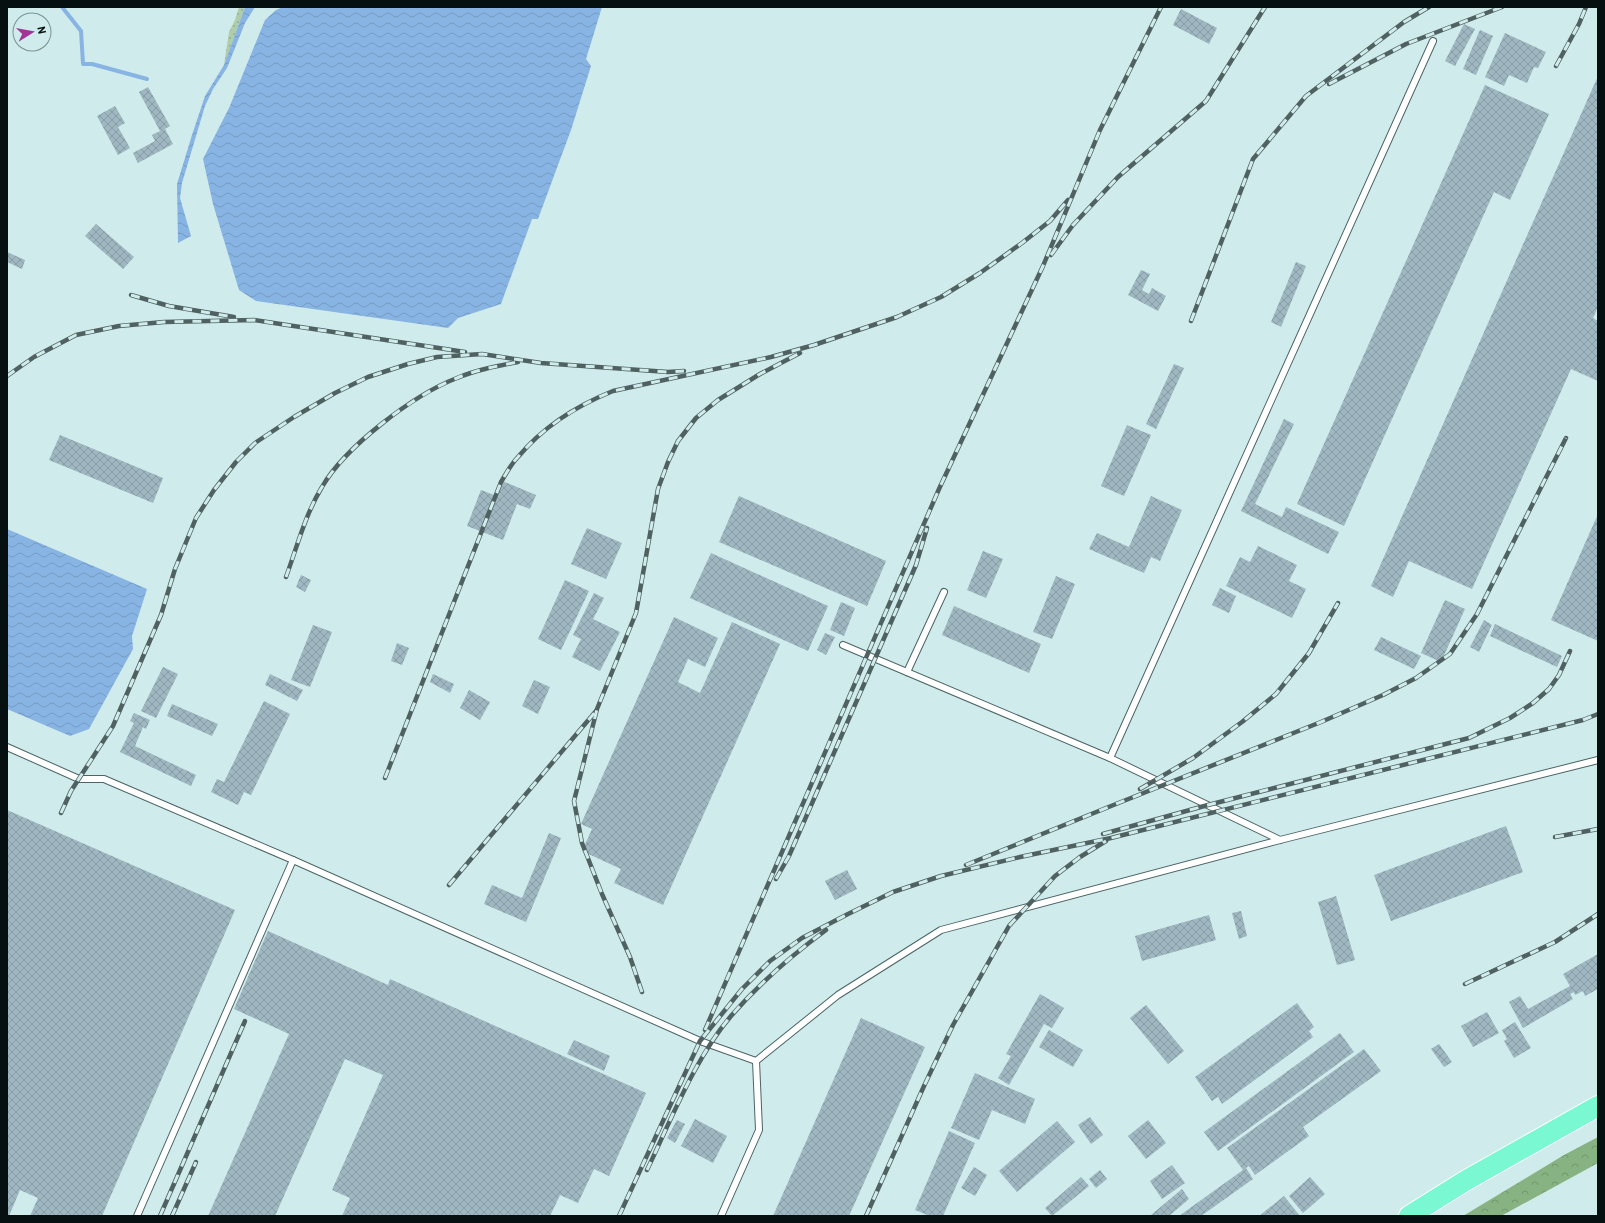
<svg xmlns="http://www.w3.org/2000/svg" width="1605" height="1223" font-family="Barlow,sans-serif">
<defs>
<pattern id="grass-dots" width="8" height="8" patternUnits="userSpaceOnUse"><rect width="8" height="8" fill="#afccab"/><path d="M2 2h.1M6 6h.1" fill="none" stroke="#95ae92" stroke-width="1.8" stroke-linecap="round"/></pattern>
<pattern id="forest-crowns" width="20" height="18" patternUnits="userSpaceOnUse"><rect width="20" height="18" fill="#87b281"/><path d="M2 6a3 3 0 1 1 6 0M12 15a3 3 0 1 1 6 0" fill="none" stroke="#73986e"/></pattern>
<pattern id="water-waves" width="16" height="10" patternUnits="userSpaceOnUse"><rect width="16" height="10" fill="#88b4e4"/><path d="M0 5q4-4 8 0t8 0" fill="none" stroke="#749ac3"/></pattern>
<pattern id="building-cross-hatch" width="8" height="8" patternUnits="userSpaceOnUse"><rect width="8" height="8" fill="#9fb7c1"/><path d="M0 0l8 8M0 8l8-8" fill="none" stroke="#879ca5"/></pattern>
</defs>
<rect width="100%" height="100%" fill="#cfebeb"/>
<polygon fill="url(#grass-dots)" points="239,7 245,7 224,65 229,32 235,20"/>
<polygon fill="url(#forest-crowns)" points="1598,1137 1598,1163 1501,1216 1463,1216 1564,1155"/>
<g fill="url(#water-waves)">
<polygon points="245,7 255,7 245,23 227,68 213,89 205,106 182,183 180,198 191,236 178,243 177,184 192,135 205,96 224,65"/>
<polygon points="283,7 602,7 586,59 591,66 571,130 538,219 532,219 501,304 458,318 448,328 256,301 239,290 213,204 203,159 229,108 265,20 276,10"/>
<polygon points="7,529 147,589 132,636 133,649 89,729 70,736 7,709"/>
</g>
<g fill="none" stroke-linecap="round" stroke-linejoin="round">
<polyline stroke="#88b4e4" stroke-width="4" points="62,7 81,31 83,64 92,64 147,79"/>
</g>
<g fill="url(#building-cross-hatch)">
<polygon points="1181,9 1217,28 1209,44 1173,25"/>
<polygon points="1464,24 1475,29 1455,66 1445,61"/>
<polygon points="1480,30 1493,36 1476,75 1463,69"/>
<polygon points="1505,33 1546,52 1538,68 1534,67 1527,83 1509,75 1504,86 1485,77"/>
<polygon points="1598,76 1598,307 1593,318 1598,321 1598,381 1571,369 1472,589 1409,561 1393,597 1371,586"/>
<polygon points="1485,85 1549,114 1510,200 1494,192 1344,526 1297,504"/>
<polygon points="148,87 170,126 165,129 173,144 138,163 133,153 155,141 152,135 160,131 139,92"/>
<polygon points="115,106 125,123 118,127 130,148 118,155 97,116"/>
<polygon points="96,224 134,257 123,269 85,236"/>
<polygon points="7,252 25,260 22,269 7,262"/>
<polygon points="1296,262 1306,266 1281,327 1271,322"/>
<polygon points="1141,270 1150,274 1142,290 1149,294 1152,288 1166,296 1158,311 1128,295"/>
<polygon points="1174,364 1184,368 1156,429 1146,424"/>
<polygon points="1284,419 1294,424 1255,504 1282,517 1286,507 1339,532 1328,554 1241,511"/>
<polygon points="1127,425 1151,435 1124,496 1101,486"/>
<polygon points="60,435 163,478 153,503 49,460"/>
<polygon points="500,480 536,495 530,509 517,504 503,540 467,526 481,490 494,495"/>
<polygon points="739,496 886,561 867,606 719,542"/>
<polygon points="1151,496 1182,510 1160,561 1151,557 1144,573 1089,549 1097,533 1129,547"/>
<polygon points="1598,514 1598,641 1551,620"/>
<polygon points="587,528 622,543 606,579 571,564"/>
<polygon points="1258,546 1297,565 1289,581 1306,589 1292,618 1226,586 1240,557 1250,562"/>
<polygon points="983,551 1003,559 986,598 967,590"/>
<polygon points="711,553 828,606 808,651 690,598"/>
<polygon points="301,575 311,580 305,592 296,587"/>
<polygon points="1056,576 1075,584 1052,639 1033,632"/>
<polygon points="565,580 589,591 561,650 538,639"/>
<polygon points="1220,588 1236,596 1229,613 1212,605"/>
<polygon points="594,593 604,598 593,619 620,632 600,671 572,657 581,639 573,635"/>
<polygon points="1445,600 1465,609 1441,662 1421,653"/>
<polygon points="841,602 855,608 844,636 830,630"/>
<polygon points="954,606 1041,644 1029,673 942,635"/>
<polygon points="674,617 718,638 705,667 688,659 678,682 700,693 732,622 780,644 663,905 614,883 621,869 582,851 592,829 581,824"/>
<polygon points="1484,620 1492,625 1479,652 1470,647"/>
<polygon points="1495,624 1562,656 1557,667 1490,636"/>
<polygon points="313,625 332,632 310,687 291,680"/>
<polygon points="825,633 835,637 826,655 817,650"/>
<polygon points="1381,637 1421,656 1414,669 1374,650"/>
<polygon points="397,643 409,648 402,665 391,661"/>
<polygon points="163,667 178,674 156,718 141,711"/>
<polygon points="270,674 303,690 297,701 265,685"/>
<polygon points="433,674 454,684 450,693 430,682"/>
<polygon points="534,680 550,687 538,714 522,706"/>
<polygon points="469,690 490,702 480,720 460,708"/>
<polygon points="264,701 290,714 251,795 244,792 238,805 211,792 217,779 224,782"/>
<polygon points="172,704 218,724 212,736 167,716"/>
<polygon points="134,713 150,720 146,729 143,727 135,746 196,775 191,786 120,752 134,723 130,721"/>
<polygon points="7,810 235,910 102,1216 30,1216 38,1198 20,1190 9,1216 7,1216"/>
<polygon points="1506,826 1523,872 1391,921 1374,875"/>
<polygon points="549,833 561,838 526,922 484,904 492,885 522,898"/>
<polygon points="847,870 857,889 835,900 825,881"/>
<polygon points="1336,896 1355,960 1337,965 1318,902"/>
<polygon points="1241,911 1247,936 1239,939 1232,913"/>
<polygon points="1209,915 1216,940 1142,961 1135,936"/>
<polygon points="268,931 388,985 390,979 646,1093 609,1176 594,1169 578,1203 560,1195 550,1216 543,1216 539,1214 538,1216 342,1216 350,1198 332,1190 383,1075 345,1059 275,1216 208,1216 289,1034 234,1009"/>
<polygon points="1598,954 1598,989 1585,996 1583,991 1575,995 1574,992 1570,994 1573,999 1523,1028 1509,1002 1520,996 1528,1009 1570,986 1563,974"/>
<polygon points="1040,994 1064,1008 1052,1028 1044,1024 1009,1085 998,1078 1011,1056 1006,1054"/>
<polygon points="1297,1003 1314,1027 1309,1031 1313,1037 1222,1104 1218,1097 1212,1101 1195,1077"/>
<polygon points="1146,1005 1184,1051 1168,1064 1130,1018"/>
<polygon points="1487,1012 1499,1033 1473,1047 1461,1026"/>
<polygon points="861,1018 925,1047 849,1216 773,1216"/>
<polygon points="1515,1022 1531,1048 1514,1058 1504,1041 1507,1039 1502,1030"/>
<polygon points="1049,1030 1083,1050 1073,1067 1039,1047"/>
<polygon points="1340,1033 1354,1052 1218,1151 1204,1132"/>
<polygon points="574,1040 610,1056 604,1071 567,1054"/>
<polygon points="1439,1044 1452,1062 1444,1067 1431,1049"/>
<polygon points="1364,1049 1381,1071 1303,1127 1309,1136 1255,1175 1249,1166 1246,1168 1253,1179 1201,1216 1179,1216 1243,1170 1227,1148"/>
<polygon points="975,1073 1035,1099 1025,1124 992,1110 979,1140 951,1128"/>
<polygon points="1090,1117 1103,1135 1091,1144 1078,1125"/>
<polygon points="695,1119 727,1136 713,1163 681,1146"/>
<polygon points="677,1120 685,1124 675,1143 667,1138"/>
<polygon points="1148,1120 1166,1143 1146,1159 1128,1136"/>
<polygon points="1057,1121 1075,1142 1017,1192 999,1171"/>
<polygon points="949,1131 975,1143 943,1216 930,1216 915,1210"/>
<polygon points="1172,1165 1185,1183 1162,1199 1150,1181"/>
<polygon points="974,1167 987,1175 975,1196 961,1188"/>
<polygon points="1100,1170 1107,1179 1096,1188 1089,1179"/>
<polygon points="1081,1177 1089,1186 1052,1216 1045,1208"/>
<polygon points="1310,1177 1325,1194 1303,1213 1289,1196"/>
<polygon points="1182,1189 1189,1199 1169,1216 1152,1216 1151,1215"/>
<polygon points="1284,1196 1300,1216 1259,1216"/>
</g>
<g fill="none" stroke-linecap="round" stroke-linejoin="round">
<g stroke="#4b6464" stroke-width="8">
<g id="service">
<polyline points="843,645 1110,758"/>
<polyline points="907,672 944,592"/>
<polyline points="7,747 79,779 104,779 293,860 700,1041 756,1061 838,995 941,930 1280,840 1598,760"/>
<polyline points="1280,840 1110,758 1433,41"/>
<polyline points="137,1216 293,860"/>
<polyline points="721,1216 759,1130 756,1061"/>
</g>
</g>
<g stroke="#fff" stroke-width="22">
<polyline id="trunk" points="1409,1216 1465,1181 1598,1106"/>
</g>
<use href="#service" stroke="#fff" stroke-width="6"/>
<use href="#trunk" stroke="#7af8d2" stroke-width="20"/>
<g stroke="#506161" stroke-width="4.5">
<g id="rail">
<polyline points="1556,66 1579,24 1586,7"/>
<polyline points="1329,84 1406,44 1502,7"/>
<polyline points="1051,255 1073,225 1118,177 1206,101 1265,7"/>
<polyline points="131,295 169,306 234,317"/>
<polyline points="1191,321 1253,159 1306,96 1404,22 1429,7"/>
<polyline points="7,376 34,357 76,335 119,326 164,322 254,320 465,352"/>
<path d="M 286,577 C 297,547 305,515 322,487 C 345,447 413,395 457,378 C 476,370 497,366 518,362"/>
<path d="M 385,778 L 501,482 C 506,474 511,464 518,457 C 543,427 578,405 613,391 L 771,357 L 814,345 L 897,317 L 941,297 L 980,273 L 1022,243 L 1050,221 L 1068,200"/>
<polyline points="1140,789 1193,758 1242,722 1276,694 1309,653 1338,603"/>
<polyline points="61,813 71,791 113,726 161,615 175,569 196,518 214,490 236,462 255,443 294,417 335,393 368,377 408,364 437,357 482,354 541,363 668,372 684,371"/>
<polyline points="1103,834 1208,805 1469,738 1510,718 1533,703 1549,689 1559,675 1570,651"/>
<polyline points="1555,837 1598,829"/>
<polyline points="966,865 1116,804 1321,722 1383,695 1416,678 1450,654 1477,614 1566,438"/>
<polyline points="776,879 789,856 916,565 927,528"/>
<polyline points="449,885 596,711"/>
<polyline points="1465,984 1555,942 1598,914"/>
<polyline points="642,992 630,957 602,894 582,843 574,801 597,709 636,613 658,489 668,462 678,441 696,418 718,400 760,374 800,353"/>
<polyline points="705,1030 939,489 1043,266 1100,130 1161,7"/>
<path d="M 647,1170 C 671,1120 695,1058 731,1016 C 759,984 792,955 826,930"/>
<polyline points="160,1216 245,1021"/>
<polyline points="172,1216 196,1162"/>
<polyline points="619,1216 700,1041 742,989 770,961 802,938 848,914 893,892 941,876 1020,857 1111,838 1583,720 1598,714"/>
<polyline points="866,1216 924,1086 953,1025 1009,926 1055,876 1080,857 1106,841"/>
</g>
</g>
<use href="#rail" stroke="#cfebeb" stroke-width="3" stroke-dasharray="9" stroke-linecap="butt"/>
</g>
<rect width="1605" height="1223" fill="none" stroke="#061010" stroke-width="16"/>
<g transform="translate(32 32) rotate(79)"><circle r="19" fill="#cfebeb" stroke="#7f9393"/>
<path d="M0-3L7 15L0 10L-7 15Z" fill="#a23595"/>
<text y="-6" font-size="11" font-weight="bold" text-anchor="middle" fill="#061010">N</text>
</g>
</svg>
